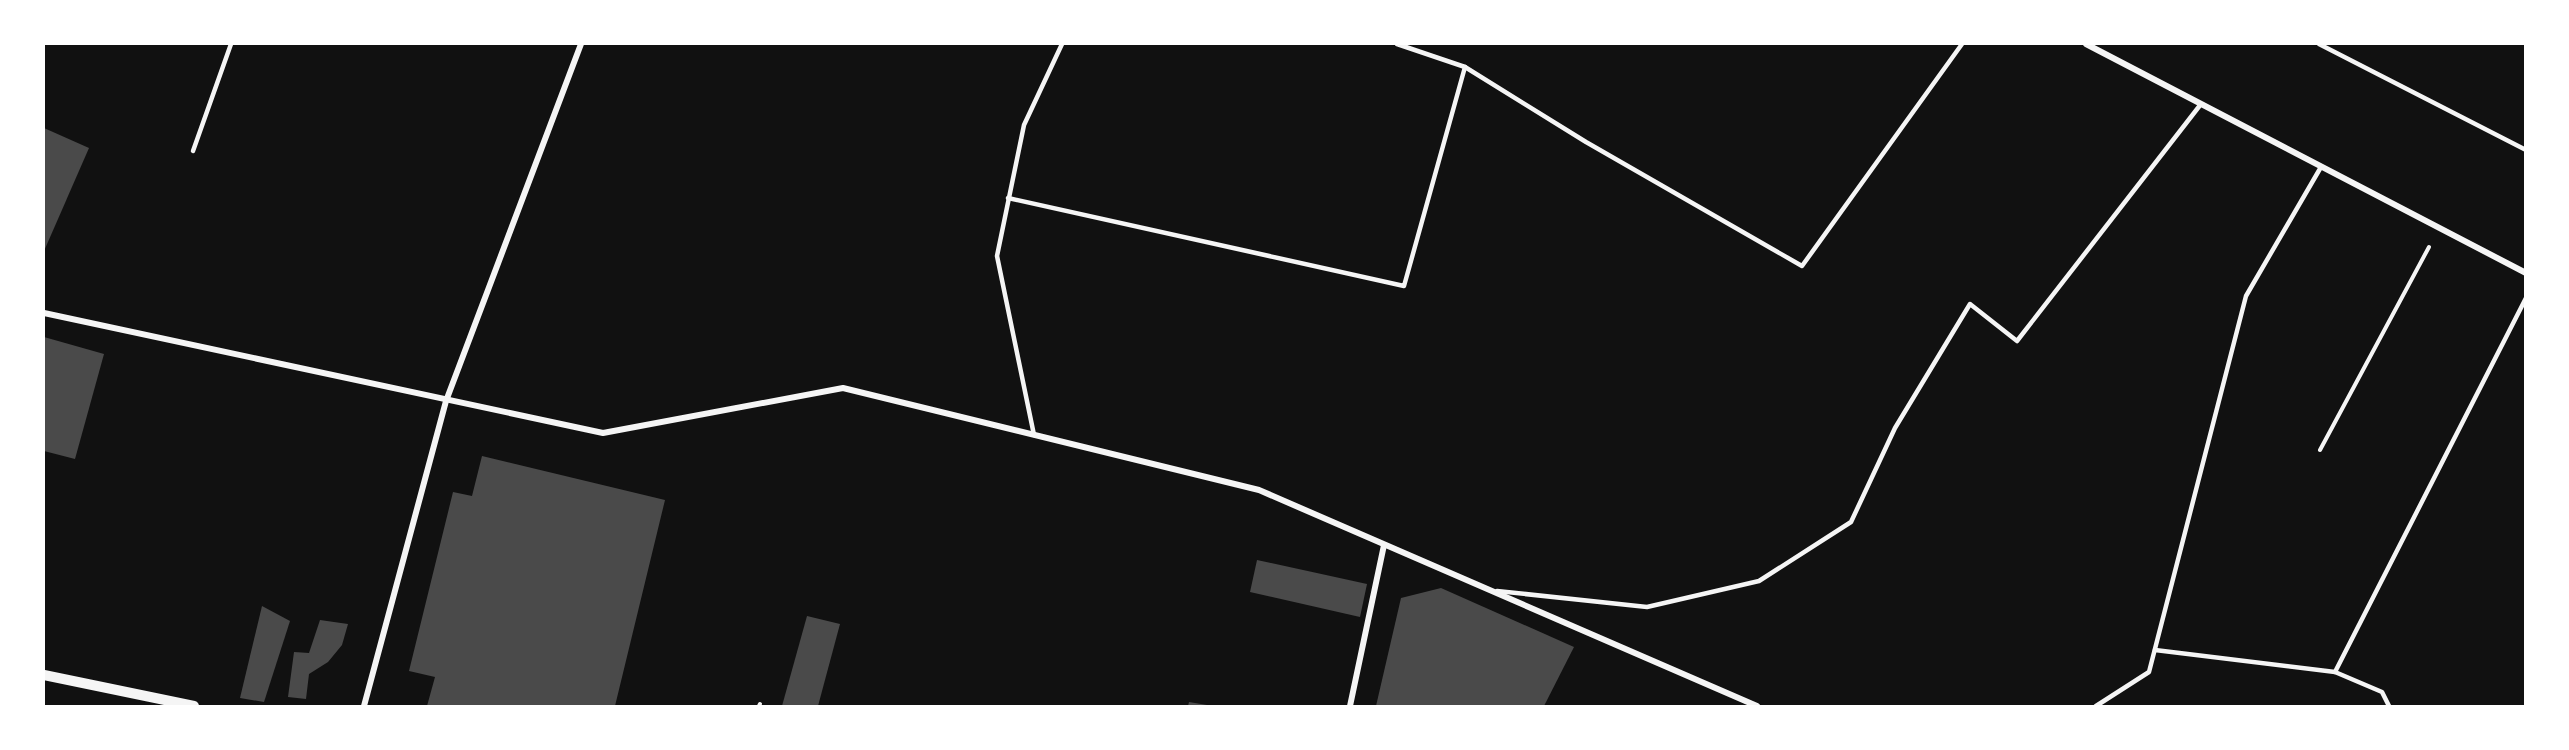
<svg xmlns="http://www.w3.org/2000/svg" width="2569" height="750" font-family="'Golos Text',sans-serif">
<rect width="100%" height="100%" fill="#111"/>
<g fill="#4a4a4a">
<polygon points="44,128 89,148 44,251"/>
<polygon points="44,337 104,354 75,459 44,451"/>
<polygon points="482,456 665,500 615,706 427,706 435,677 409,671 453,492 472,496"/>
<polygon points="1257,560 1367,584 1360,617 1250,592"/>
<polygon points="1441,588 1574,647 1544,706 1376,706 1401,598"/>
<polygon points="262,606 290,621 264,702 240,698"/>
<polygon points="807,616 840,624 818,706 782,706"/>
<polygon points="320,620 348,624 342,645 328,662 309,674 306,699 288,697 294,652 309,653"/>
<polygon points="1189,702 1207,705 1207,706 1188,706"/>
</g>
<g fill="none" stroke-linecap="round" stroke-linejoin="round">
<g stroke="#f5f5f5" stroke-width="4">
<polyline points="2320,450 2429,247"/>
<polyline points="759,706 760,704"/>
</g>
<g stroke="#f5f5f5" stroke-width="4.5">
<polyline points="1397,44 1465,67 1586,142 1802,266 1962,44"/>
<polyline points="2319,44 2526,150"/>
<polyline points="193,151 231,44"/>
<polyline points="1008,198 1404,286 1465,67"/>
<polyline points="1034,435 997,256 1024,125 1062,44"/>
<polyline points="1497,591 1647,607 1759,581 1851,522 1895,428 1970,304 2017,341 2201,104"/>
<polyline points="2155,650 2335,672 2382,692 2389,706"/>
<polyline points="2335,672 2526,298"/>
<polyline points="2096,706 2149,672 2246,296 2321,167"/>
</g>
<g stroke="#f5f5f5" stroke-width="6">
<polyline points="2086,44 2526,273"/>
<polyline points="44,313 603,433 843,388 1259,490 1757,706"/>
<polyline points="364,706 446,401 581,44"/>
<polyline points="1350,706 1384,545"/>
</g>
<polyline stroke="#f5f5f5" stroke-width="10" points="44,675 194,706"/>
</g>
<rect width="2569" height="750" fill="none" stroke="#ffffff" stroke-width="90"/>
</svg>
